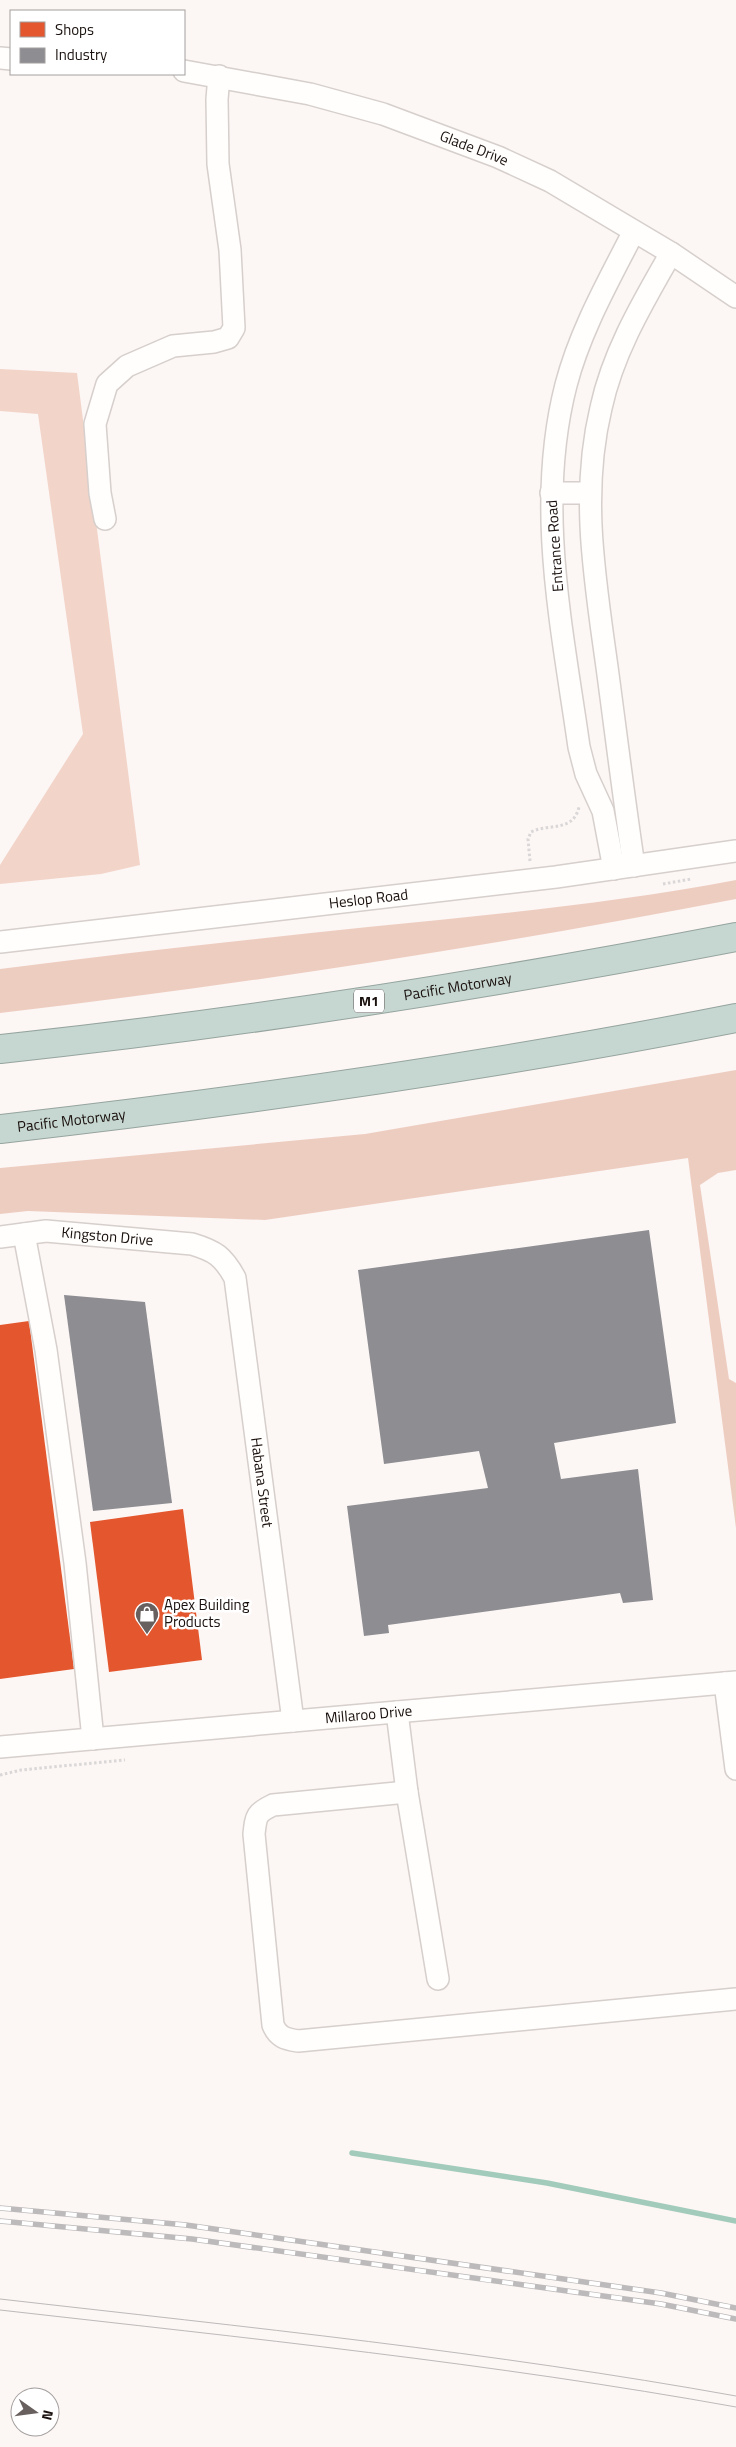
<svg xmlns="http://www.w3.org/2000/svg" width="736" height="2447" font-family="'Titillium Web',sans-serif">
<rect width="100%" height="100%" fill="#fcf6f4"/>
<polygon fill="#f2d4c9" points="0,369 77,373 140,865 101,874 0,884 0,865 83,734 38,414 0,411"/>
<g fill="#eecdc1">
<path d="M 736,880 L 736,899 C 492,946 247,984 0,1013 L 0,969 C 123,953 245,940 368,927 C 491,915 615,903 736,880 Z"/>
<polygon points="736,1070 736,1170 718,1173 700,1185 729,1379 736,1383 736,1528 688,1158 265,1220 28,1211 0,1214 0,1168 365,1134"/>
</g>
<g fill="#e4572e">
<polygon points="29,1321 74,1669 0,1679 0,1325"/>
<polygon points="183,1509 202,1660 109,1672 90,1522"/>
</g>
<g fill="#8d8d92">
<polygon points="649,1230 676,1423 554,1443 561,1479 638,1469 653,1600 623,1603 620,1593 388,1625 389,1633 364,1636 347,1506 488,1488 479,1451 384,1464 358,1270"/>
<polygon points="64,1295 145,1302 172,1503 93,1511"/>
</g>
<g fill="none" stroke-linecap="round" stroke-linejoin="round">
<polyline stroke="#a2cbbb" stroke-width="5.5" points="352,2153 547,2183 736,2221"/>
<g stroke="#d6cfcc" stroke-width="24">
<g id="minor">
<polyline points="0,58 11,59"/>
<path id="s1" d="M 184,71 L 310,94 L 383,114 L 498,157 L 550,181 L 671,253 L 736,297"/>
<polyline points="551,493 589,493"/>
<polyline points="105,519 100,493 95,424 107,384 127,366 173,346 214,342 228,338 234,328 230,250 218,164 217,99 219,76"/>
<path d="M 634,866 C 624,800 616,734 607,667 C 595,580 580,495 601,408 C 613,352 643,302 671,253"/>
<path d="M 614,869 L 603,811 L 586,774 L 579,747 C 562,627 535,505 566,385 C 580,331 608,282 633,233"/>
<path id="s2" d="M 0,942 L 556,877 L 736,851"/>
<polyline points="24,1234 46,1350 75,1563 93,1739"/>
<path id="s3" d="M 0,1237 L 46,1231 L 192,1244 C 215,1251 223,1256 235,1278 L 293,1721"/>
<polyline points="725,1683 736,1769"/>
<polyline points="397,1712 407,1792 438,1979"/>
<path id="s4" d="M 0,1747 L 736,1682"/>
<path d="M 407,1792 L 273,1805 C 256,1813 256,1816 254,1834 L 273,2025 C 278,2037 285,2039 298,2041 L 736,1999"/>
</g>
</g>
<g stroke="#95a49e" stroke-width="30">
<g id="highway">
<path id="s5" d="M 0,1049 C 247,1023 492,984 736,937"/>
<path id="s6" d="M 0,1129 C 246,1101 493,1066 736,1018"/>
</g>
</g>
<g stroke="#d9d7d7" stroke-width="3" stroke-dasharray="2.5 2.5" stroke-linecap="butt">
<path d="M 530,861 L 528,839 L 531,832 C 548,823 573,833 579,807"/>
<polyline points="663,884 691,879"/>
<polyline points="0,1775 21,1770 125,1760"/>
</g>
<use href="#minor" stroke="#fffefd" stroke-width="21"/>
<use href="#highway" stroke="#c6d6d1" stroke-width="28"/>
<g stroke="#bcbaba" stroke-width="1">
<path d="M 0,2299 C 246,2327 492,2352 736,2396"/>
<path d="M 0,2310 C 246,2338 492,2363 736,2407"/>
</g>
<g stroke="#bcbaba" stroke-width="5.5">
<g id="rail">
<polyline points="0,2208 186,2225 661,2293 736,2308"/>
<polyline points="0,2221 192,2239 661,2304 736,2319"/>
</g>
</g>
<use href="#rail" stroke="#fff" stroke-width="4" stroke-dasharray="11" stroke-linecap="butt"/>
</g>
<defs>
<g id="shop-pin" transform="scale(1.25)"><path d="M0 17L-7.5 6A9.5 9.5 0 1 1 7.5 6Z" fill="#68605e" stroke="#fff"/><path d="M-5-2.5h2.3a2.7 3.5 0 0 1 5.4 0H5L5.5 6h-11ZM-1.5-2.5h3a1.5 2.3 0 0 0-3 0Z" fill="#fff"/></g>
</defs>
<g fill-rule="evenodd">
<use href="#shop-pin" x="147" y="1614"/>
</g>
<g text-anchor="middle" stroke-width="5" stroke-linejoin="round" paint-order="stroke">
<rect fill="#fff" stroke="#5e5856" stroke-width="1" x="354" y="989.5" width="30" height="23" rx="4"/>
<g font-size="14" font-weight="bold" fill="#19100d">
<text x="369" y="1006">M1</text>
</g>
<g font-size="15" fill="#19100d" stroke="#fff">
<text dy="5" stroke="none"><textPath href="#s1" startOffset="301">Glade Drive</textPath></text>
<text transform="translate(555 546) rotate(-94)" y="5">Entrance Road</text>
<text dy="5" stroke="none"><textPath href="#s2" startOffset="371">Heslop Road</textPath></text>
<text dy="5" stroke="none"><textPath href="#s5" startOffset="462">Pacific Motorway</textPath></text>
<text dy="5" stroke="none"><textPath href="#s6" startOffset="72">Pacific Motorway</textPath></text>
<text dy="5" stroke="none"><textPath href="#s3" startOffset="108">Kingston Drive</textPath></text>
<text dy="5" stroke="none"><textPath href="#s3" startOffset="456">Habana Street</textPath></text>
<text dy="5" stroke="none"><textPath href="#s4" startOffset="370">Millaroo Drive</textPath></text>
</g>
<g font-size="15" fill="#19100d" stroke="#fff" text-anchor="start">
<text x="164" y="1610">Apex Building<tspan x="164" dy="17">Products</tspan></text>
</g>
</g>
<rect x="10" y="10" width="175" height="65" fill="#ffffff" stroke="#a39f9e"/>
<rect x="20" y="22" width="25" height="15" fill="#e4572e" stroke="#a39f9e"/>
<text x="55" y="35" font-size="15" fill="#19100d">Shops</text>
<rect x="20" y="48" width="25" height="15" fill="#8d8d92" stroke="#a39f9e"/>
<text x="55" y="60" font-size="15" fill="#19100d">Industry</text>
<g transform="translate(35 2412) rotate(104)"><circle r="24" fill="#ffffff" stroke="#a39f9e"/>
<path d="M0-4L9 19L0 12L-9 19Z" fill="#68605e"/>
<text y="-8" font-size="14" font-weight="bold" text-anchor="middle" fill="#19100d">N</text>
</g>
</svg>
